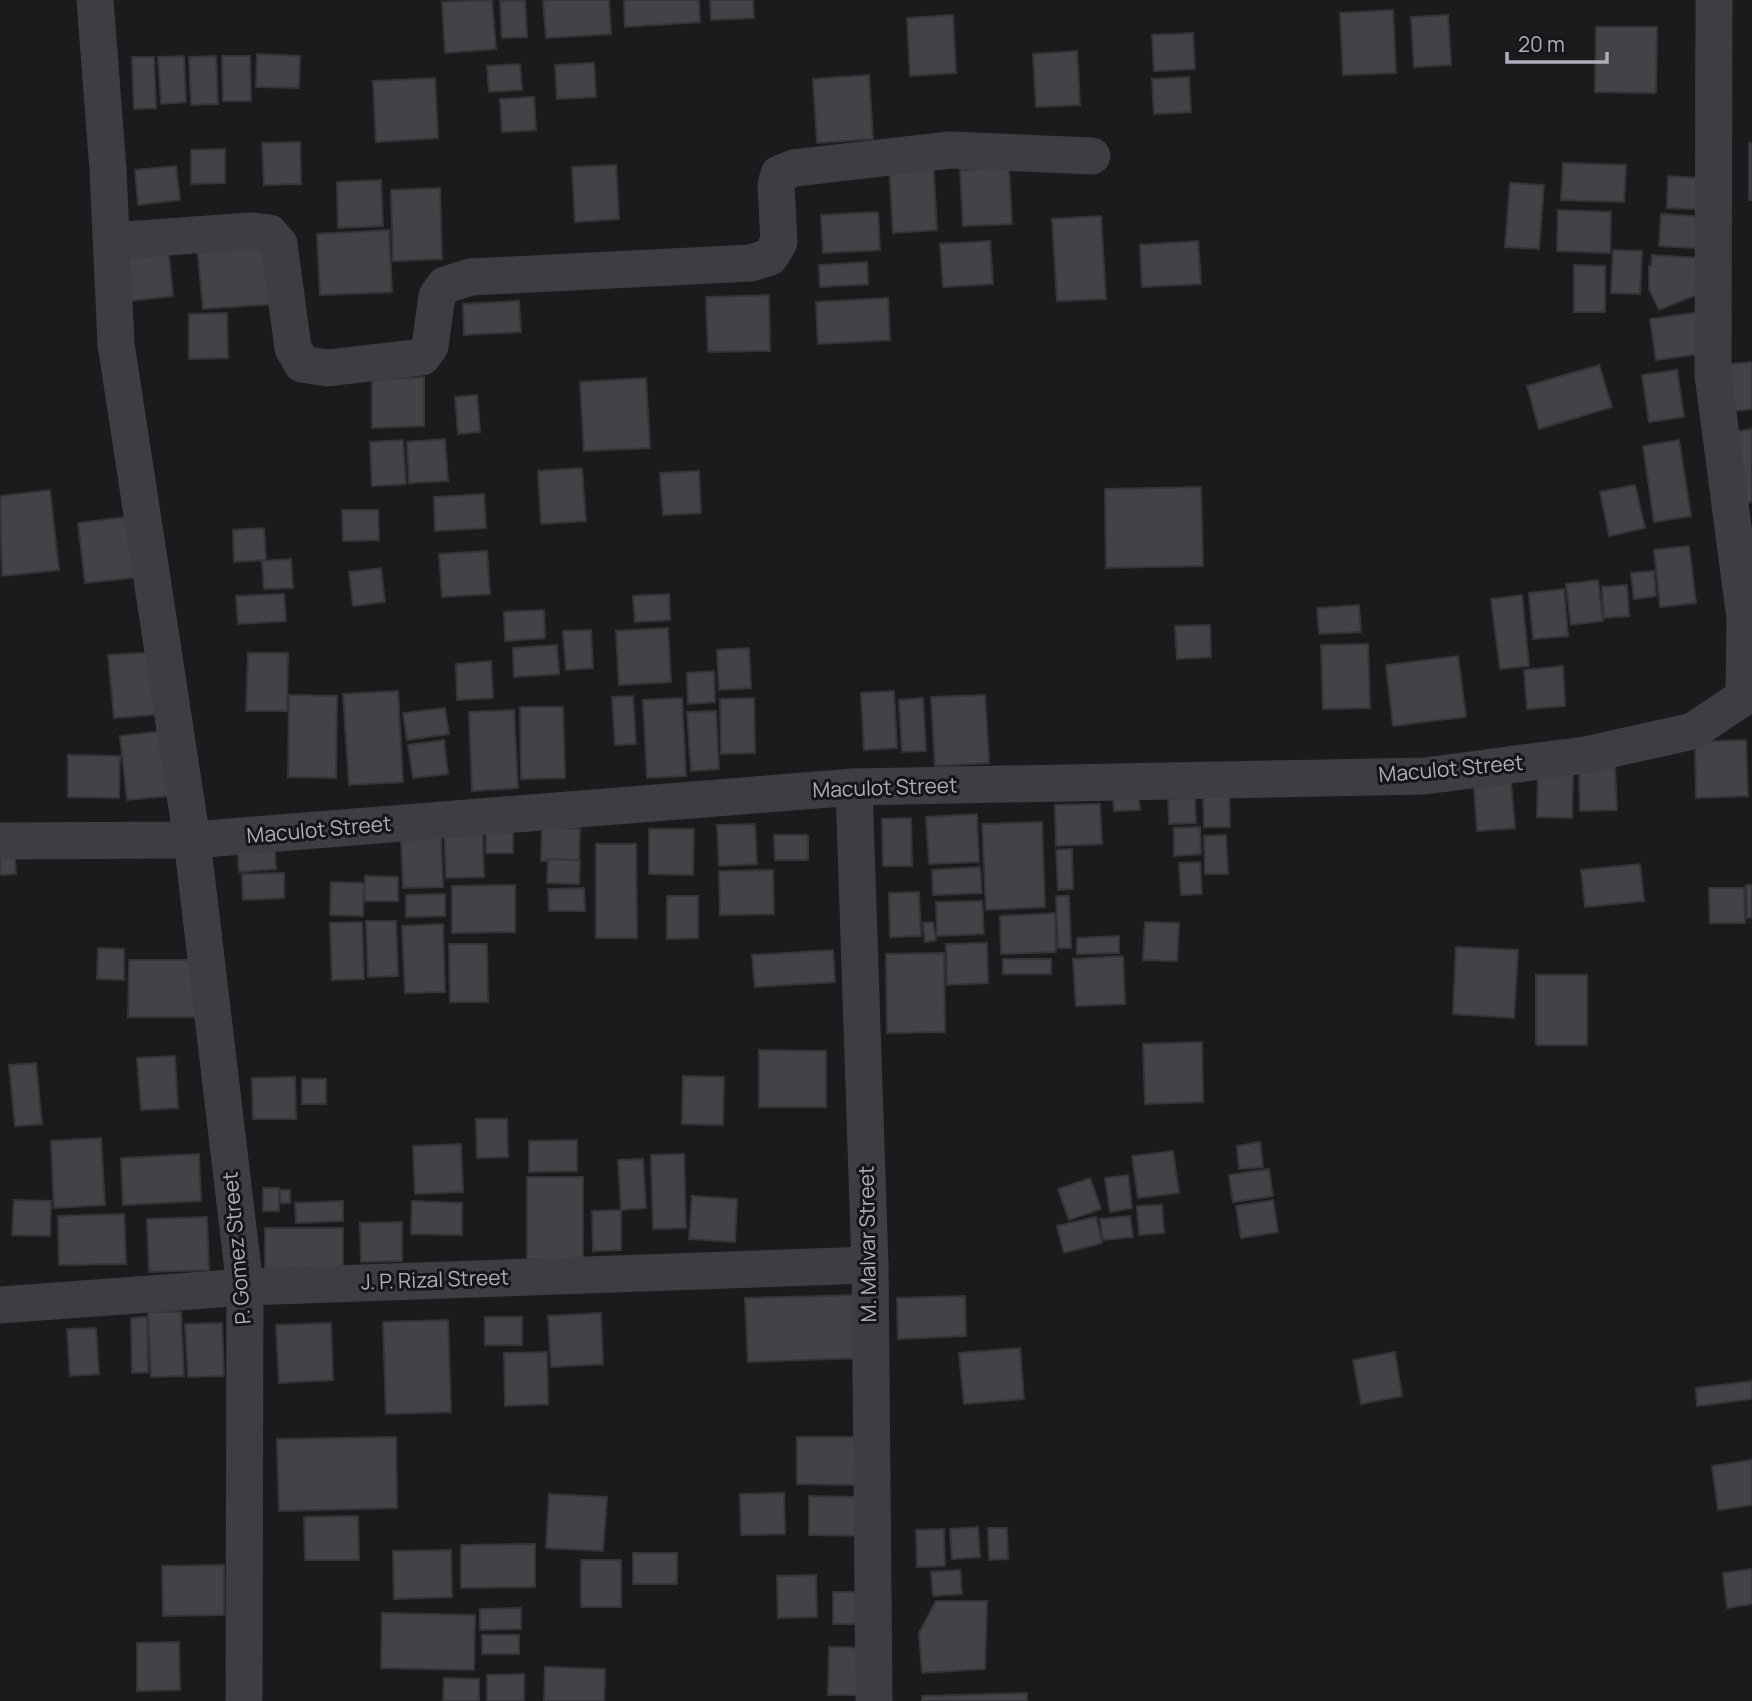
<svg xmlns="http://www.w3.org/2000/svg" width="1752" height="1701" font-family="Manrope,sans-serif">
<rect width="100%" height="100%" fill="#1b1b1d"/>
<g fill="#424347" stroke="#353539" stroke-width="2">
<polygon points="492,0 496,49 445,53 442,2"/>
<polygon points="525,0 527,37 502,38 500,1"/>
<polygon points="543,0 609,0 611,34 546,38"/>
<polygon points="624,0 699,0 700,22 625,27"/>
<polygon points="710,0 753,0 754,18 711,20"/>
<polygon points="1393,10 1396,73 1343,75 1340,13"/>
<polygon points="953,15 956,73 910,76 907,18"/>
<polygon points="1448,15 1451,65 1414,67 1411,17"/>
<polygon points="1596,27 1657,27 1656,93 1595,92"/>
<polygon points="1193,33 1195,69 1154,71 1152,35"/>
<polygon points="1077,51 1080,105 1036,107 1033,54"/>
<polygon points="257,54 300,56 299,88 256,87"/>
<polygon points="184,56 186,102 161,104 158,57"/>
<polygon points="216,56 218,104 191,105 189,57"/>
<polygon points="222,56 250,56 251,101 223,101"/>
<polygon points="132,57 154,57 156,108 134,109"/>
<polygon points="594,63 596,97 557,99 555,65"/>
<polygon points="520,64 522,90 489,92 487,66"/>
<polygon points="869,75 873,139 817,143 813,79"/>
<polygon points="1189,77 1191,112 1154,114 1152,79"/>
<polygon points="435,78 438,138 376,142 373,81"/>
<polygon points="534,97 536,130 502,132 500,99"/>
<polygon points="300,142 301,184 264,185 262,143"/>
<rect x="1749" y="143" width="3" height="57"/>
<polygon points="225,149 225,183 191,184 191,150"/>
<polygon points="933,159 937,230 893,233 889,161"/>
<polygon points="1563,163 1626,165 1624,202 1561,200"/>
<polygon points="616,165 619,219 575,222 572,167"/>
<polygon points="176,166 180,200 138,205 135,170"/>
<polygon points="1009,167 1012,224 963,226 960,170"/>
<polygon points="1668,176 1712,179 1710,210 1667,208"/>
<polygon points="381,180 383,226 338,228 337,182"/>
<polygon points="1510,183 1544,185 1539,249 1505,247"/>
<polygon points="440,188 442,259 393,261 391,190"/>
<polygon points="1558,210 1611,212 1610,253 1557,251"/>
<polygon points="878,212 880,250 823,253 821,215"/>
<polygon points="1661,214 1711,217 1709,249 1659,246"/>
<polygon points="1101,216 1106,299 1057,301 1052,219"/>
<polygon points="389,230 392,292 320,295 317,234"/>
<polygon points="268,241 274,304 203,309 197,246"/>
<polygon points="990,241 993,284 943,287 940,244"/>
<polygon points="1198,241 1201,284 1142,287 1140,245"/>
<polygon points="168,246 173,296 129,301 123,251"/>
<polygon points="1613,250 1642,251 1640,294 1611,293"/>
<polygon points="1652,255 1698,258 1709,290 1659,310 1649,289 1649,266 1651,266"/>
<polygon points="867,262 868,284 820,287 819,265"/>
<polygon points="1574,265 1605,266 1605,312 1574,312"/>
<polygon points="769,295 770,351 708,352 706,297"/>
<polygon points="888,298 890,340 818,344 816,302"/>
<polygon points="519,301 521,332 464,335 463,304"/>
<polygon points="1701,312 1706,353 1656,360 1650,319"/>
<polygon points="227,313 228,358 189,359 189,314"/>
<polygon points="1752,362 1752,409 1724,412 1718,365"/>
<polygon points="1599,365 1612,407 1539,429 1527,386"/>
<polygon points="1677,370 1684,417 1649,422 1642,375"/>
<polygon points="424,377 424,426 372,428 372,380"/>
<polygon points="646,378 650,448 584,451 580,382"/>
<polygon points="477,395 480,432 458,434 455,397"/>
<polygon points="1752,429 1752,502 1736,505 1725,433"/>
<polygon points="445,439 448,481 409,483 407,442"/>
<polygon points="403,440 406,484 372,486 370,442"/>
<polygon points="1679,440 1691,516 1654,522 1643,446"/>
<polygon points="582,468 586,521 541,524 538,471"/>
<polygon points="699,471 701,513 663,515 660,473"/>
<polygon points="1635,485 1645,528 1609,536 1600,492"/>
<polygon points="1201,487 1203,566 1106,568 1105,489"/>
<polygon points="50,490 59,570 2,576 0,496"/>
<polygon points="484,494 486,528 435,531 434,497"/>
<polygon points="342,510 378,510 379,540 343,541"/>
<polygon points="133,516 140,577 85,583 78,523"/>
<polygon points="264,528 266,560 234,562 233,530"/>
<polygon points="1689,546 1696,603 1660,607 1654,550"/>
<polygon points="487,551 490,594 442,597 439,554"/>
<polygon points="291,559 293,588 264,589 262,561"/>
<polygon points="381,568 385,602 353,606 349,572"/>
<polygon points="1654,571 1656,596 1634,599 1631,573"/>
<polygon points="1598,580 1603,621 1571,625 1566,584"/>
<polygon points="1627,585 1629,616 1604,618 1602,587"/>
<polygon points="1564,589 1568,636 1533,639 1529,593"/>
<polygon points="284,594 286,621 238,624 236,596"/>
<polygon points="669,594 670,620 635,622 633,596"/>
<polygon points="1522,595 1529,666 1500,669 1491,599"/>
<polygon points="1359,605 1361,632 1319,634 1317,608"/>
<polygon points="544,610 545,638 505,641 504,612"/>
<polygon points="1210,625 1211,657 1177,659 1175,626"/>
<polygon points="668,628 671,682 619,685 616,631"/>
<polygon points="591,630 593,668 566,670 563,631"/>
<polygon points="1368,644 1370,708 1323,709 1321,645"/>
<polygon points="557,645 559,674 514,677 513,648"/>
<polygon points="749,648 751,688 719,690 717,650"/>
<polygon points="158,652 163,714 114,718 108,655"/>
<polygon points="248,653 288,653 287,711 246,711"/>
<polygon points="1458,656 1466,717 1393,726 1386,665"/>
<polygon points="491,661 493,698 457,700 456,664"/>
<polygon points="1563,666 1565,706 1527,709 1524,670"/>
<polygon points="714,671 715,702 688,704 687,673"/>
<polygon points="398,691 403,782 349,785 343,694"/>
<polygon points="894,691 897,748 864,750 861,693"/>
<polygon points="289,695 337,696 336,778 288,777"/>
<polygon points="985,695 989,763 935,766 931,697"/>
<polygon points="633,696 636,744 615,745 612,697"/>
<polygon points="682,698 686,776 647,778 643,700"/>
<polygon points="754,698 755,753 721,754 720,699"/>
<polygon points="923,698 926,751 902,752 899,700"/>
<polygon points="520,707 563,707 565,778 521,779"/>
<polygon points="445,708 449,734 407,740 403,713"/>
<polygon points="514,710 518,788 472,791 469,712"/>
<polygon points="716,711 719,769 691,771 687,712"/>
<polygon points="172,730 179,795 127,800 120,736"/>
<polygon points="444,740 448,774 413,778 408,745"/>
<polygon points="1746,740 1748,796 1696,798 1695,742"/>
<polygon points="68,755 120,756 119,798 68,797"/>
<polygon points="1615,767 1617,810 1580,811 1579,768"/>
<polygon points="1510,769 1515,828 1477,831 1473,772"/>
<polygon points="1538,772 1573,773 1572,818 1537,817"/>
<polygon points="1229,784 1230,827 1204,827 1203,785"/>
<polygon points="1138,790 1140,810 1114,811 1113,792"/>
<polygon points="1195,798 1196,823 1169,824 1168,799"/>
<polygon points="1100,804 1102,844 1056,846 1055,805"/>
<polygon points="977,814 979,862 929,864 926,817"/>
<polygon points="911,818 912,866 883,866 882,819"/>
<polygon points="482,819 484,877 446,878 444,820"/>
<rect x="486" y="820" width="27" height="33"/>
<polygon points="1042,822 1045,907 986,910 982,824"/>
<polygon points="755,824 757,864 719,866 717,825"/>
<polygon points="542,827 580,829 579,862 541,861"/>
<polygon points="1200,827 1201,854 1174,856 1174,828"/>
<polygon points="649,829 694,829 693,875 649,874"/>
<polygon points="774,835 808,835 808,860 775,860"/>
<polygon points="1226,835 1228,874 1205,874 1204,836"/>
<polygon points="441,836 443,887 403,888 401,837"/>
<polygon points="274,838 276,869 239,872 237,841"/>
<polygon points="596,844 636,844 637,938 596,938"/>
<polygon points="14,845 16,874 0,875 0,846"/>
<polygon points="1072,849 1073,889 1058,890 1056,850"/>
<polygon points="548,859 580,860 579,884 547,883"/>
<polygon points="1200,862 1202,894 1181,895 1179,863"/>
<polygon points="1640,864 1644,901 1585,907 1581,870"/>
<polygon points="980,867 982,893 933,895 932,870"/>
<polygon points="773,870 774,914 720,915 719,871"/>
<polygon points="284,873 284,898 243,900 242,874"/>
<polygon points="365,876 398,877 398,901 364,901"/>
<polygon points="331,882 364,883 363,916 330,915"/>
<polygon points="515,885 515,932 452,933 452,886"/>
<polygon points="1746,885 1752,885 1752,918 1747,918"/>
<polygon points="584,888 585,911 549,911 548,889"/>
<polygon points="1709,888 1744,888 1745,923 1710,923"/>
<polygon points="919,892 921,936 890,937 889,893"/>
<polygon points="445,894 445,916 406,917 406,895"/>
<polygon points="667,896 698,896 698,938 667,939"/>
<polygon points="1056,896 1069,896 1071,948 1058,948"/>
<polygon points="982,901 984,934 937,936 936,902"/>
<polygon points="1055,913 1056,952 1001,954 1000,916"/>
<polygon points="366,921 396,921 398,976 368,977"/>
<polygon points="362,922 364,979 332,980 330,923"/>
<polygon points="933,922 936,940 925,942 923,923"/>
<polygon points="1145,922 1179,923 1177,961 1143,960"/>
<polygon points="443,924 445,992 405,993 402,926"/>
<polygon points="1119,936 1119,953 1077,954 1077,938"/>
<polygon points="987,943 988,983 947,985 946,944"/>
<polygon points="449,944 487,944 488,1002 450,1002"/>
<polygon points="1456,947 1518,950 1514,1018 1453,1014"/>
<polygon points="98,948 124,949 124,980 97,979"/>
<polygon points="833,950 835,982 755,987 752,955"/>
<polygon points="944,953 945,1032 887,1033 886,954"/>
<polygon points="1123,956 1125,1004 1076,1006 1073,959"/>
<rect x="1003" y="959" width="48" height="15"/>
<polygon points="129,960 202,960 201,1017 128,1017"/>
<rect x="1536" y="975" width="51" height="70"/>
<polygon points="1202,1042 1203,1102 1145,1104 1143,1044"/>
<polygon points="759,1050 826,1051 826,1107 759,1107"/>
<polygon points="175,1056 178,1108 141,1110 137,1058"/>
<polygon points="36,1063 42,1124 15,1126 9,1065"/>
<polygon points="683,1076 724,1077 723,1125 682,1124"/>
<polygon points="295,1077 296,1119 253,1119 252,1078"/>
<rect x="302" y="1079" width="24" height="25"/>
<polygon points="476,1119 507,1119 508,1157 477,1158"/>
<polygon points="101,1138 105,1205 54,1208 51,1141"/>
<polygon points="577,1140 577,1171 529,1172 529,1141"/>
<polygon points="1260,1142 1263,1167 1239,1169 1237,1146"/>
<polygon points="461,1144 463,1192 415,1194 413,1146"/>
<polygon points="1173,1151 1179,1193 1138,1198 1132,1156"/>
<polygon points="199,1154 201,1201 123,1205 121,1158"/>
<polygon points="684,1154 686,1228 653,1229 651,1155"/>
<polygon points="643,1159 646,1208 621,1210 618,1160"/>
<polygon points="1269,1169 1273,1196 1233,1202 1229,1175"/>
<polygon points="1128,1175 1132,1208 1110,1212 1105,1178"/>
<rect x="527" y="1177" width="56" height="82"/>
<polygon points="1090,1178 1101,1209 1069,1220 1058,1189"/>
<rect x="263" y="1188" width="16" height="23"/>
<rect x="280" y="1190" width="10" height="13"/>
<polygon points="692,1196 737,1199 735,1242 689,1239"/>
<polygon points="14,1200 51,1201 50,1236 12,1235"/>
<polygon points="1273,1200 1278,1232 1241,1238 1236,1206"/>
<polygon points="343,1201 343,1221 296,1223 295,1203"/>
<polygon points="412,1201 462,1203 462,1235 411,1234"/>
<polygon points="1162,1205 1164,1233 1139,1235 1137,1206"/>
<polygon points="621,1210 621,1250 593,1251 592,1211"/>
<polygon points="124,1214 126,1264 59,1265 58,1216"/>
<polygon points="1130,1216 1133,1237 1103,1240 1100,1219"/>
<polygon points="207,1217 209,1270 149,1272 147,1219"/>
<polygon points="1096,1217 1102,1243 1064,1253 1057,1226"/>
<polygon points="402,1222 402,1261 361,1262 360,1223"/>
<rect x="265" y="1228" width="78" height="45"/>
<polygon points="859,1295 861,1358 748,1362 745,1298"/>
<polygon points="965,1296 966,1336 898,1339 897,1298"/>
<polygon points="148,1312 181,1312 184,1376 151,1377"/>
<polygon points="601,1313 603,1364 551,1367 548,1316"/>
<polygon points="147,1317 148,1372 132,1373 131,1318"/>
<rect x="485" y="1317" width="37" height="28"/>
<polygon points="448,1320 451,1412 386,1414 383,1322"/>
<polygon points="222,1323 224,1376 188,1377 185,1324"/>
<polygon points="331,1323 333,1380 279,1383 276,1325"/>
<polygon points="96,1328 99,1374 70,1376 67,1329"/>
<polygon points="1020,1348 1024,1399 964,1404 959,1353"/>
<polygon points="547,1352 548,1404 505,1406 504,1353"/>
<polygon points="1395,1352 1402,1396 1361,1404 1353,1360"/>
<polygon points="1752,1381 1752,1399 1697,1406 1696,1388"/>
<polygon points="396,1437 397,1508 279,1511 277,1439"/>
<polygon points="797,1437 858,1437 858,1485 797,1484"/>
<polygon points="1752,1460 1752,1505 1718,1510 1712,1466"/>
<polygon points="784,1493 785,1534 741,1535 740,1494"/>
<polygon points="549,1494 607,1497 603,1551 546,1548"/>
<polygon points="809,1496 862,1497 862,1536 809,1535"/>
<polygon points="358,1516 359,1560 305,1560 304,1517"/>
<polygon points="978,1527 980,1557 952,1559 950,1529"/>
<polygon points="988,1528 1007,1528 1008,1559 989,1560"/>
<polygon points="944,1529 945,1566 917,1567 916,1530"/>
<polygon points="535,1544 535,1587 461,1588 461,1545"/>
<polygon points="451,1550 452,1597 394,1599 393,1551"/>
<rect x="633" y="1553" width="44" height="31"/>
<rect x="581" y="1560" width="40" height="47"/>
<polygon points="224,1565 224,1615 163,1616 162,1566"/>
<polygon points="1752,1569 1752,1604 1727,1608 1723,1573"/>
<polygon points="960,1570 962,1594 933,1596 931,1572"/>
<polygon points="816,1575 817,1617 778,1618 777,1576"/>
<rect x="833" y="1592" width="32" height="32"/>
<polygon points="936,1601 987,1601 985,1669 922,1673 919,1633"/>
<polygon points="521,1608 521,1629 480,1630 480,1609"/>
<polygon points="382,1613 475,1615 474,1670 381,1668"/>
<rect x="482" y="1635" width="37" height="19"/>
<polygon points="179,1642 180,1690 137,1691 137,1643"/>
<polygon points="829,1647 871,1648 870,1695 828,1695"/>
<polygon points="545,1667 605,1669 604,1701 544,1701"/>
<polygon points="524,1674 524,1701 487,1701 487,1675"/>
<polygon points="444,1678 479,1679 479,1701 443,1701"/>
<polygon points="1027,1693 1027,1701 922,1701 922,1696"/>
</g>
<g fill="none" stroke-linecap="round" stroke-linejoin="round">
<g stroke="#3e3d44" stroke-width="37">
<polyline points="95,0 108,170 116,344 192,840 245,1287 244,1701"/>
<polyline points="1714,0 1713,375 1745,618 1744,697"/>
<polyline points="112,241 250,231 269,233 279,244 293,348 302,364 328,368 422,357 430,346 437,296 445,285 471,277 751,263 770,257 779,242 776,185 779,174 794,168 950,150 1092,156"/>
<polyline points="854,787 870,1265 874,1701"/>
<polyline points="0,841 192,840 854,787 1425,776 1585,755 1693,731 1744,697 1752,687"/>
<polyline points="0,1305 245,1287 870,1265"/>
</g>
</g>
<g text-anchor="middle" stroke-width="6" stroke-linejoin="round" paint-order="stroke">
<g font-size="21" fill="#adafbc" stroke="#161518">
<text transform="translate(1451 769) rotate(-5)" y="7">Maculot Street</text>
<text transform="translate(885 788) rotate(-2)" y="7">Maculot Street</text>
<text transform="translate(319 830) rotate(-5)" y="7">Maculot Street</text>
<text transform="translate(868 1244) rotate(-91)" y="7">M. Malvar Street</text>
<text transform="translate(237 1248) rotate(-95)" y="7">P. Gomez Street</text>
<text transform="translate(435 1280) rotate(-2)" y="7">J. P. Rizal Street</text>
</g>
</g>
<path d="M1507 52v10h100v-10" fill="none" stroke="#adafbc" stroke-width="3.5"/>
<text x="1518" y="52" font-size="21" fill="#adafbc" stroke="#161518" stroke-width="5" paint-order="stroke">20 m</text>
</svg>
